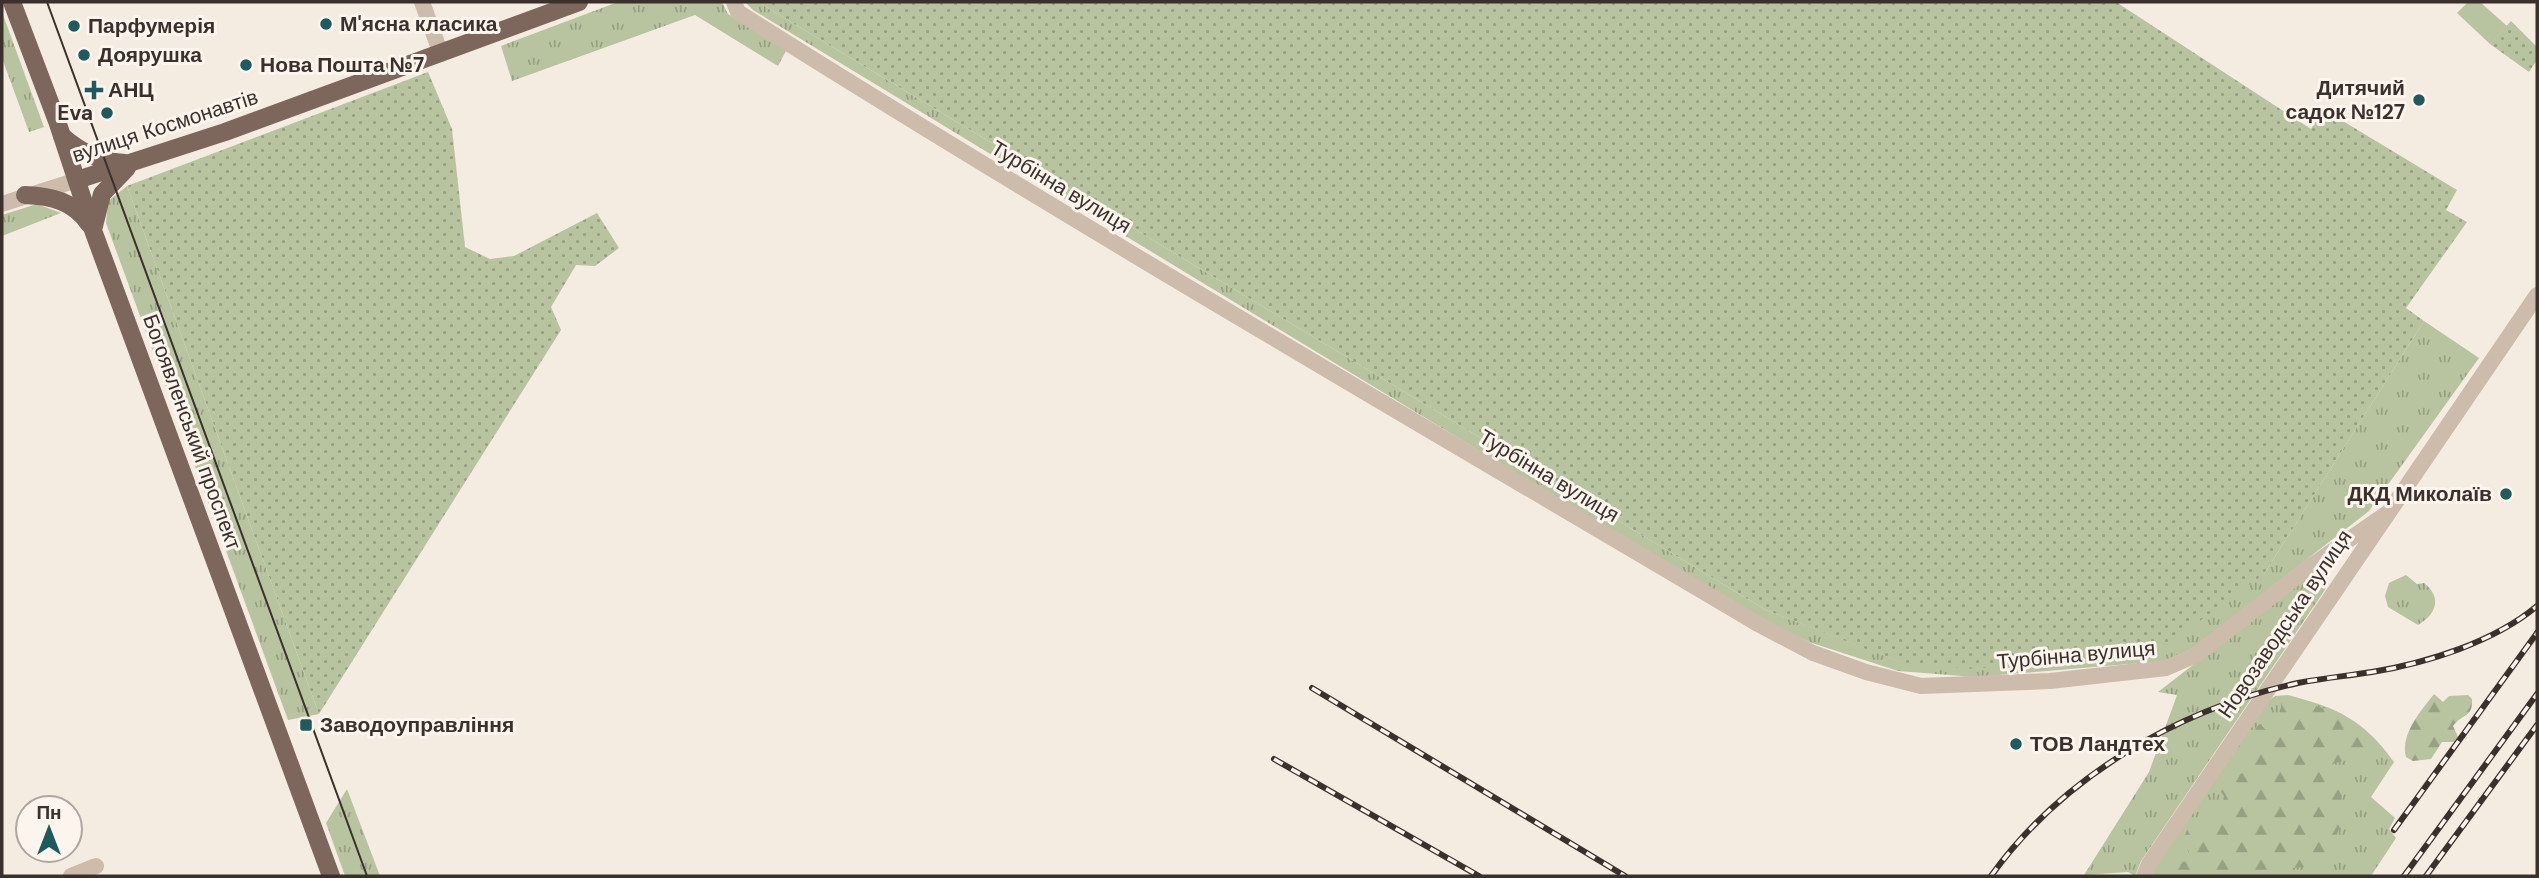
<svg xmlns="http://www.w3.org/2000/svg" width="2539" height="878" font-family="'DM Sans',sans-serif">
<defs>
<pattern id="grass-tufts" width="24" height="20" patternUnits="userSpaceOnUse" patternTransform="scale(1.75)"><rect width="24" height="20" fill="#b8c4a0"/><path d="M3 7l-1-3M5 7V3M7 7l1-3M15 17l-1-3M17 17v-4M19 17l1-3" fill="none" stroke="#97a083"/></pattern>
<pattern id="forest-firs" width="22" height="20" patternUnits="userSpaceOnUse" patternTransform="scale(1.75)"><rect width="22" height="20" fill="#b8c4a0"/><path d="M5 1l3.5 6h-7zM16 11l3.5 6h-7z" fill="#97a083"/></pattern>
<pattern id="park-dots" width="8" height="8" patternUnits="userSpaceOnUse" patternTransform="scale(1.75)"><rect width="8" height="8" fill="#b8c4a0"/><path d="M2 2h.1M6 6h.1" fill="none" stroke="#97a083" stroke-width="1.8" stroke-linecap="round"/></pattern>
</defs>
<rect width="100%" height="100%" fill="#f4ebe1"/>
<g fill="url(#grass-tufts)">
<polygon points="618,2 722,2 728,14 787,49 778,66 695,15 512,81 501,46"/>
<polygon points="745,2 758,2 1766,610 1901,662 2264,574 2424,321 2479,358 2369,511 2193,648 2165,661 1975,677 1898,671 1812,643 1760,621 753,10"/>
<polygon points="2,12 44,127 29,132 2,58"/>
<polygon points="127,186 319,714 288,720 106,223 108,201"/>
<polygon points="37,204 61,213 2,236 2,215"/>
<polygon points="2316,570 2326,573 2329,584 2141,861 2135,876 2128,872 2084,875 2149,772 2177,695 2158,692"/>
<path d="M 2406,575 L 2417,584 L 2424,583 C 2442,597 2437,614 2418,625 L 2388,607 L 2385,596 L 2389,583 Z"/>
<path d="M 2288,695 C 2338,708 2364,720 2394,762 L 2371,797 L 2395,818 L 2389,829 L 2396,838 L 2371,876 L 2152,876 L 2155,867 L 2268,701 L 2275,696 Z"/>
<polygon points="347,789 380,876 345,876 326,823"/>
</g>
<g fill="url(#forest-firs)">
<path d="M 2434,694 L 2443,702 L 2449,696 L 2468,695 L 2472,699 C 2473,718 2463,713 2453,726 L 2458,737 L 2455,742 L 2442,742 L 2431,759 L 2413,761 L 2406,757 C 2400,734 2421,711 2434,694 Z"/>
<path d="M 2287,697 L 2342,714 L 2371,736 L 2374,753 C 2360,763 2343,757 2330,766 L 2332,782 L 2343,791 L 2341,801 L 2346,812 L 2334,841 L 2322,856 L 2306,867 L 2291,868 L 2293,876 L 2153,876 L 2161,861 L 2179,859 L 2184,862 L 2188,859 L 2189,852 L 2182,841 L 2188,828 C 2216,831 2220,818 2224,796 L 2219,789 L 2219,776 L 2229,768 L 2240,774 L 2251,771 L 2248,758 L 2253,753 L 2255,728 L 2260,724 L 2267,731 L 2272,730 L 2281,716 L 2281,698 Z"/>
</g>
<g fill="url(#park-dots)">
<polygon points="758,2 2116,2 2311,129 2323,109 2457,190 2446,210 2467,222 2406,308 2424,321 2264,574 2171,642 1975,669 1900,662 1766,610"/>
<polygon points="2511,21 2537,47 2537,60 2529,72 2490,44"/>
<polygon points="428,72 452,129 465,247 490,259 514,256 597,213 619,248 595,266 576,265 551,307 561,330 319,714 127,186"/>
</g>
<polygon fill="#b8c4a0" points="2468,2 2480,2 2507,26 2490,44 2457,13"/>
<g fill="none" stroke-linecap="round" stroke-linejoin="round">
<g stroke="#cdbbac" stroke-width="16">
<polyline points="422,2 441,54"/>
<path d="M 734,2 L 738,12 C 1074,224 1417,422 1758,624 L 1813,653 L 1866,672 L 1921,686 L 2050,681 L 2166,668 L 2196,655 L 2308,568 L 2386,514"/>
<polyline points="2,204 77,180"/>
<polyline points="71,876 96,866"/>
<polyline points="2144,876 2149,864 2537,295"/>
</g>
<g stroke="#7d675c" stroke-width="18">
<polyline points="12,2 57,121 94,233 331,876"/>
<path d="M 62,136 C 80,152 100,162 125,163"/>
<polyline points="77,180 225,132 579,2"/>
<path d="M 25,195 C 51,196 74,201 89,224"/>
<polyline points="94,226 102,194 127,168"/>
</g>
<polyline stroke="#3b302b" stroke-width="2" points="47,2 367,876"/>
<g stroke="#3b302b" stroke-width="6">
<g id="rail">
<polyline points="1312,688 1625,876"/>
<polyline points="1274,759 1479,876"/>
<polyline points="2394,830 2537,633"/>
<path d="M 1991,876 C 2063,776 2179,709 2298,683 C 2323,678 2347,676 2372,672 C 2427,663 2494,642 2537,606"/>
<polyline points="2404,876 2537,694"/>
<polyline points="2426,876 2537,725"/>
</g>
</g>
<use href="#rail" stroke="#fbf5ee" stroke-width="3.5" stroke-dasharray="10" stroke-linecap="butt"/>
</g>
<g fill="#1f5a5e" stroke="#fbf5ee" stroke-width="2.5">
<circle cx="326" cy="24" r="7"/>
<circle cx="74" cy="26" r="7"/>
<circle cx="84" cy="55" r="7"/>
<circle cx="246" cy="65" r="7"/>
<path d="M90.5 79.5h7v7h7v7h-7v7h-7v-7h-7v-7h7z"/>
<circle cx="2419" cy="100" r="7"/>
<circle cx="107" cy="113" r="7"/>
<circle cx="2506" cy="494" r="7"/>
<rect x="299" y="718" width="14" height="14" rx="3.5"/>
<circle cx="2016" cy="744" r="7"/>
</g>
<g text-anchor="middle" stroke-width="6" stroke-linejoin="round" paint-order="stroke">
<g font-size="21" font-weight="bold" fill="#3b302b" stroke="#fbf5ee" text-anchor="start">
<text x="340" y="31">М'ясна класика</text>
<text x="88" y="33">Парфумерія</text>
<text x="98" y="62">Доярушка</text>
<text x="260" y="72">Нова Пошта №7</text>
<text x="2405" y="95" text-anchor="end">Дитячий<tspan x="2405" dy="24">садок №127</tspan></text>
<text x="108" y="97">АНЦ</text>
<text x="93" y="120" text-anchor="end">Eva</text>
<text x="2492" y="501" text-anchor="end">ДКД Миколаїв</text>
<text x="320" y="732">Заводоуправління</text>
<text x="2030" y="751">ТОВ Ландтех</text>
</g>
<g font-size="21" fill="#3b302b" stroke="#fbf5ee">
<text transform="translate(165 126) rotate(-18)" y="7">вулиця Космонавтів</text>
<text transform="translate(1061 187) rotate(31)" y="7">Турбінна вулиця</text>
<text transform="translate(192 432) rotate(70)" y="7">Богоявленський проспект</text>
<text transform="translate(1549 476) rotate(31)" y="7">Турбінна вулиця</text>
<text transform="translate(2285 624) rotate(-56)" y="7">Новозаводська вулиця</text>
<text transform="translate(2076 655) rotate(-5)" y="7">Турбінна вулиця</text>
</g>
</g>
<rect width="2539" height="878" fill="none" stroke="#3b302b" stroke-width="7"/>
<g transform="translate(49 829)"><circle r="33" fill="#fbf5ee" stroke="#aea6a0" stroke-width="2"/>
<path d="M0-5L12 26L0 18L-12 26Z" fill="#1f5a5e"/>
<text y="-10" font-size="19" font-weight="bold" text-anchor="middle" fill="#3b302b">Пн</text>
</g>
</svg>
